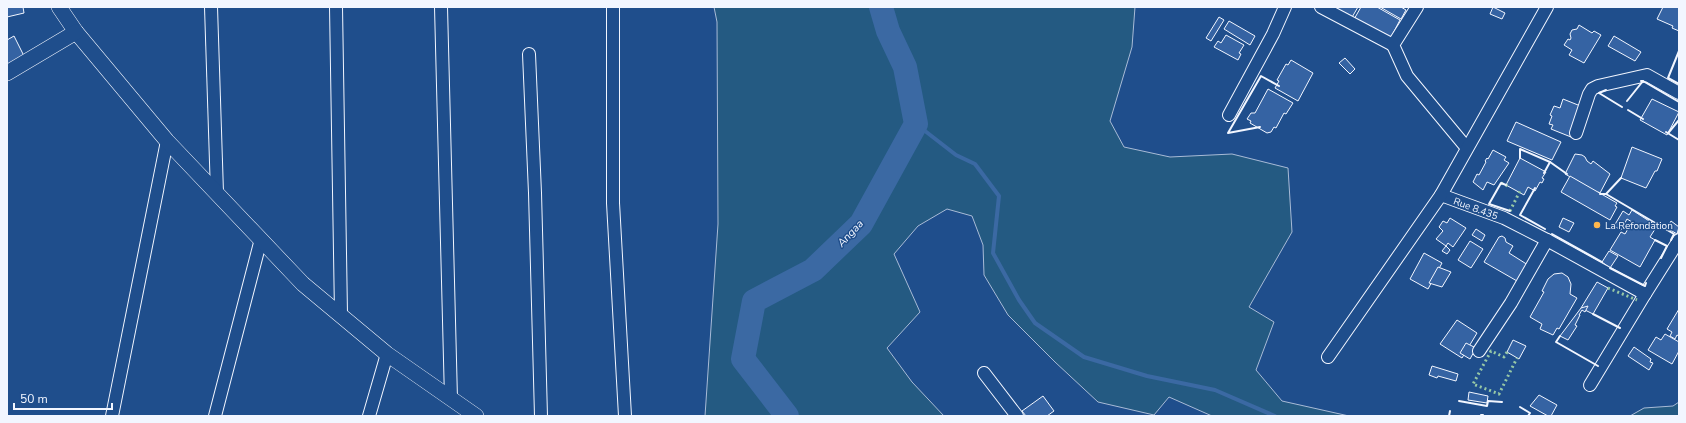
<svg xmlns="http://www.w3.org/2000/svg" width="1686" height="423" font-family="'Nunito Sans',sans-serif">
<rect width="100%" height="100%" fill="#1f4e8c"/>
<g fill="#245a82" stroke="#a8bbd7">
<polygon points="714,7 1135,7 1132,47 1110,121 1124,147 1170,157 1232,154 1288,168 1292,232 1249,307 1274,322 1256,370 1282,401 1349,416 1212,416 1169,397 1154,415 1098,402 1055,362 1008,315 984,275 983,245 972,216 947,209 918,226 894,254 920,312 887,348 912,382 944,416 705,416 718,224 717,22"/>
<polygon points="1679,402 1679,416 1630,416 1644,408 1673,406"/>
</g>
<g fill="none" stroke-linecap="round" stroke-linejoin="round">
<polyline stroke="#3b69a3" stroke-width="4" points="916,124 956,155 975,164 999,196 993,253 1019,300 1035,323 1084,357 1147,376 1215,390 1275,416"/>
<polyline stroke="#3b69a3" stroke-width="24" points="787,416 743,359 754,301 813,270 861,224 916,124 905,67 888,31 881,7"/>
</g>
<g fill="#3563a3" stroke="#f2f6ff">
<polygon points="7,7 23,7 24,13 7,17"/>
<polygon points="1329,7 1358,7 1351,19"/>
<polygon points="1361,7 1377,7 1400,20 1389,41 1353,21"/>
<polygon points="1380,7 1401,7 1406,10 1401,19"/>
<polygon points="1493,7 1505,13 1502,19 1490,14"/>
<polygon points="1663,7 1679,7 1679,31 1672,28 1673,26 1657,19"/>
<polygon points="1219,17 1224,20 1211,41 1206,38"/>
<polygon points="1229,21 1255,36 1250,45 1224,29"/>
<polygon points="1579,25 1592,33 1594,31 1601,35 1584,63 1569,55 1572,50 1564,45 1568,39 1570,40 1571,38 1570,34 1572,30 1577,29"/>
<polygon points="1226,35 1244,45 1239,53 1241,54 1238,60 1214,47 1218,41 1221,43"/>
<polygon points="14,36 25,58 7,67 7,40"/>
<polygon points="1614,36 1641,52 1635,61 1608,46"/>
<polygon points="1345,58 1355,69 1350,74 1339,63"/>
<polygon points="1291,60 1313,73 1298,101 1275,88 1279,81 1277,80 1286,64 1288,65"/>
<polygon points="1268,89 1293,103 1286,114 1284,113 1276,128 1274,127 1271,132 1267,133 1250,123 1251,121 1247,119 1251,113 1255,113"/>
<polygon points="1563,99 1583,107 1571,137 1551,129 1553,125 1549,124 1552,116 1550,115 1554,106 1560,108"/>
<polygon points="1652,99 1679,112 1667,135 1640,120"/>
<polygon points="1516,122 1561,142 1552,160 1507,141"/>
<polygon points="1632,147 1662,159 1657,171 1655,171 1646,188 1621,178"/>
<polygon points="1493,150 1506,157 1504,160 1509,163 1494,185 1487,182 1483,190 1473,182 1477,174 1479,175 1486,162 1485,161 1487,158 1488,159"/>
<polygon points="1575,154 1582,155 1585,157 1587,161 1591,164 1593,161 1610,174 1600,193 1598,192 1595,194 1591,191 1590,188 1565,174"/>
<polygon points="1520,158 1546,172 1542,178 1544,179 1542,183 1540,182 1535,191 1528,187 1524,195 1506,185"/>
<polygon points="1570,176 1617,203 1615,206 1617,207 1610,220 1561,192"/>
<polygon points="1632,210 1657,226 1650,237 1655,240 1640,267 1610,250 1621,232 1625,234 1632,222 1627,219 1621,230 1614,226 1623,211 1629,215"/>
<polygon points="1450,218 1466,228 1453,247 1448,243 1446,246 1436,239 1443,231 1439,227 1443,221 1447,223"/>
<polygon points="1563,218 1574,223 1569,232 1559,227"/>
<polygon points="1671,221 1679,227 1677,234 1667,228"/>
<polygon points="1476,229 1485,235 1482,241 1472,235"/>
<polygon points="1502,236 1505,238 1506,242 1513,246 1509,253 1528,265 1517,281 1484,262 1499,237"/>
<polygon points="1470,241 1483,249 1471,268 1458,260"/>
<polygon points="1446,246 1450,250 1447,254 1442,251"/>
<polygon points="1609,251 1618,256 1610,268 1602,262"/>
<polygon points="1424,253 1442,263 1428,289 1410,279"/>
<polygon points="1438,267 1451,272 1442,287 1429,283"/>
<polygon points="1562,273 1568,277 1571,284 1570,294 1577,298 1559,329 1557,328 1553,335 1540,329 1542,324 1530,317 1544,292 1542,291 1548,279 1554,274"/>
<polygon points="1597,282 1608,288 1593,314 1581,308"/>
<polygon points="1588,306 1585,312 1582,310 1579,315 1580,315 1575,325 1577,326 1568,340 1560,336 1581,308"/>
<polygon points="1679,309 1679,336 1677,335 1675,339 1670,336 1672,332 1667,329"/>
<polygon points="1457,320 1477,333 1462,358 1440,344"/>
<polygon points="1665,334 1679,342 1679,351 1672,364 1648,350 1656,337 1661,340"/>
<polygon points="1513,340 1526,346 1519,359 1507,352"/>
<polygon points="1466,343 1476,348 1470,359 1460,353"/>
<polygon points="1634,347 1651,359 1650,362 1653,363 1649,370 1628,356"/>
<polygon points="1432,366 1458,374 1456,381 1438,376 1437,378 1429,375"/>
<polygon points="1469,392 1488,396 1487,403 1468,400"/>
<polygon points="1539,395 1557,405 1551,416 1548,416 1530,406"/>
<polygon points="1043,396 1054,411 1047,416 1026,416 1022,411"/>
</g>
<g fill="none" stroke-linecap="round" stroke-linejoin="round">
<g stroke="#f2f6ff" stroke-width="14">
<g id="minor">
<polyline points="211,7 217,193"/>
<polyline points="336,7 341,314"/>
<polyline points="441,7 451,399"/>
<polyline points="613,7 613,203 625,416"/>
<polyline points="1321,7 1393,45"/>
<polyline points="1417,7 1393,45 1407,76 1466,147"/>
<polyline points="1547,7 1441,195 1504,218 1547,240 1645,294 1679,240"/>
<polyline points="529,54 535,193 541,416"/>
<polyline points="1229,115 1273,34 1285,7"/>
<polyline points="1576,133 1589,94 1592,89 1598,86 1647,75 1679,93"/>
<polyline points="1479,351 1511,303 1547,240"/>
<polyline points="1328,357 1441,195"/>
<polyline points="984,373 1017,416"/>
<polyline points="1590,385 1645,294"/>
<polyline points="112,416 167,141"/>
<polyline points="215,416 261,239"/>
<polyline points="369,416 387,354"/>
</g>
</g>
<g stroke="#f2f6ff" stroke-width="16">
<g id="tertiary">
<polyline points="59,7 76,32 167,141 303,284 387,354 476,416"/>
<polyline points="7,73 76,32"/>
</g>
</g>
<use href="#minor" stroke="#1f4e8c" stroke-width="12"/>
<use href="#tertiary" stroke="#1f4e8c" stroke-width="15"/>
<g stroke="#97c8a6" stroke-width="3" stroke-dasharray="2 3" stroke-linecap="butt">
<polyline points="1501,183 1508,186"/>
<polyline points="1510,211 1520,191"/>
<polyline points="1608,288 1637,300"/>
<polyline points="1507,352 1504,357 1491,351 1473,384 1499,394 1517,358"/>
</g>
<g stroke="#f2f6ff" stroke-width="2">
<polyline points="1679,51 1668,78 1679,84"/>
<polyline points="1641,81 1643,81 1679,102"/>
<polyline points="1606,90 1599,93 1622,107"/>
<polyline points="1627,101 1643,81"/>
<polyline points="1628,110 1643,119"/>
<polyline points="1260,127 1228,133 1261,76 1279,86"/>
<polyline points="1666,132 1679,140"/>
<polyline points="1669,132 1679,120"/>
<polyline points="1520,158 1520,149 1550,162 1567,174"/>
<polyline points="1544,173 1550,162"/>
<polyline points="1506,185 1501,183 1489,204 1510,211"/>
<polyline points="1535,188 1520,215 1545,229"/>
<polyline points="1600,194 1606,194 1674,234 1671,240"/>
<polyline points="1606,194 1621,178"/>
<polyline points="1552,234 1602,262"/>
<polyline points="1655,240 1667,246 1661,258"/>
<polyline points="1610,268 1645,286 1646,283"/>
<polyline points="1593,314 1620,328"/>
<polyline points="1560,336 1556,342 1598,366"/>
<polyline points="1459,401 1487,406 1488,401 1502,402"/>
<polyline points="1520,407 1530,413 1528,416"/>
<polyline points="1449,416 1450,411"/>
<polyline points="1481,416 1481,415 1483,415"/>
</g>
</g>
<circle fill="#ffb74d" stroke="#1f4e8c" stroke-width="1.5" cx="1597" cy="225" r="4"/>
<g text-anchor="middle" stroke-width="3" stroke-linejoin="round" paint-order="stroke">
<g font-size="10" fill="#f2f6ff" stroke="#1f4e8c">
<text transform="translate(1476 208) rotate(20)" y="4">Rue 8.435</text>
</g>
<g font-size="10" fill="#f2f6ff" stroke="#1f4e8c" text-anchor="start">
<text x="1605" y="229">La Refondation</text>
</g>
<g font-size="11" font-style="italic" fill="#f2f6ff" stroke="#1f4e8c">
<text transform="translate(850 233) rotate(-47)" y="4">Angaa</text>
</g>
</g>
<rect width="1686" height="423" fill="none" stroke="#f2f6ff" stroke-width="16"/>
<path d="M14 403v6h98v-6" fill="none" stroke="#f2f6ff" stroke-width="2"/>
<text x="20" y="403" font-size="12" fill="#f2f6ff" stroke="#1f4e8c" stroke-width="3" paint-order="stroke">50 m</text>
</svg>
